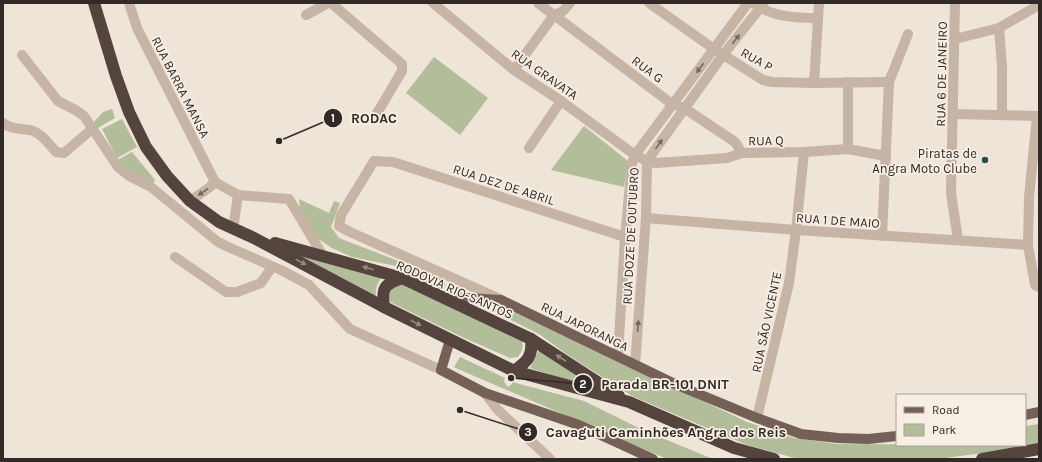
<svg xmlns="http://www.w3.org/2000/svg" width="1042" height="462" font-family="Karla,sans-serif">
<rect width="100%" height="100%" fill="#efe4d8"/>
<g fill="#b2bd99">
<polygon points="434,57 488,98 460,135 406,93"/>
<polygon points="112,109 115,118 96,129 93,123 103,112"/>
<polygon points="122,119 137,147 117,158 102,129"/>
<polygon points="584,126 628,161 624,187 551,170"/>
<polygon points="132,152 155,180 152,185 133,178 118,160"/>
<polygon points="299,199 329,213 334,201 340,203 331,227 339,238 442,278 445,282 445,286 439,288 396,266 352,257 332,248 317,238 300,208"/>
<path d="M 301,256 L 382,277 C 377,284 375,289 376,297 Z"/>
<path d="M 394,284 L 402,285 L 522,340 C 524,348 522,351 518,357 L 510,358 L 462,337 L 390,302 C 386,294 389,291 394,284 Z"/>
<polygon points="498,306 505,308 590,347 747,422 794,438 838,444 1025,445 1025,426 1039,424 1039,443 976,454 937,459 798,459 747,445 632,396 565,353 539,334 499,314 494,311 494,308"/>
<polygon points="540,348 601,391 530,368"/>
<polygon points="460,357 505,378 504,382 508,387 512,384 512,382 584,401 645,431 713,459 667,459 458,369 454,367"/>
</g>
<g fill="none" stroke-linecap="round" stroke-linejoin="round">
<g stroke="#c6b4a5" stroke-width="10">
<polyline points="129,3 137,28 215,182 238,195 289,199 323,256"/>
<polyline points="331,3 402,64 402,71 373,120"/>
<polyline points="433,3 514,70 561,101 635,155 647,161 656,163 727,158 742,153 804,152 848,149 886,156"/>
<polyline points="538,3 672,104 684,108 735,142 742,153"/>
<polyline points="649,3 714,49 763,80 772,82 814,83 889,82"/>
<polyline points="955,3 951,193 958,240"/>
<path d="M 755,4 C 772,17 797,18 818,18"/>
<polyline points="306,15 328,3"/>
<polyline points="999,28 1002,67 1002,114"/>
<polyline points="955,39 999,28 1039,5"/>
<polyline points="22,55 58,101 77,111 84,116 118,167 129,176 151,187 218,242 226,246 283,271 309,285 350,329 441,370"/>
<polyline points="514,70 554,15 563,11 570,3"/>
<polyline points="814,83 819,3"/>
<polyline points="954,114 1039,116"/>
<polyline points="1037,116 1029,197 1028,245 1035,285 1039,287"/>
<path d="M 3,123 C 11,130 23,128 33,131 C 42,134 50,145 56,152 L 64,153 L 92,129"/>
<polyline points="529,148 561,101"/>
<polyline points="848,149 848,82"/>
<polyline points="190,201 210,187 215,182"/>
<polyline points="646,218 796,230 1028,245"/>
<polyline points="233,229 238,195"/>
<polyline points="882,236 889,82 908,34"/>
<polyline points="175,257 226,292 237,292 261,283 272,267"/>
<polyline points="500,299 350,232 339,226 341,215 374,161 393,162 625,237"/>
<polyline points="618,356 625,237 632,163 635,155 748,3"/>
<polyline points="635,365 646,218 647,161 723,55 764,3"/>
<polyline points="485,393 497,409 550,459"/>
<polyline points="757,418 789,283 796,230 804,152"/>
</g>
<g stroke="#746057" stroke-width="10">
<polyline points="447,300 467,298 501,300 677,385 757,418 801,434 838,438 868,439 897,436"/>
<polyline points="450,340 441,370 485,393 579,425 653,459"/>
<polyline points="1025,415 1039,412"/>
</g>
<g stroke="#53443d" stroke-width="12">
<polyline points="94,3 116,76 129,112 146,147 167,176 190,201 219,222 254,238 384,307 514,371 629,402 734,448 774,459"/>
<polyline points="275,243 402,278 531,339 619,396"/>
<path d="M 384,307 C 381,287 385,284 402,278"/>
<path d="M 514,371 C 528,361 533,356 531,339"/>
<polyline points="982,459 1039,449"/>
</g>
</g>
<defs><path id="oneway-solid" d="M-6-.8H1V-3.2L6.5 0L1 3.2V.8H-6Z"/></defs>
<g fill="#75685f">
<use href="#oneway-solid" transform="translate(736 39) rotate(-52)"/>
<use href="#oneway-solid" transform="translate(700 68) rotate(127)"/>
<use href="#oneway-solid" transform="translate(659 144) rotate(-55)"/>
<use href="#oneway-solid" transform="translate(203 192) rotate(146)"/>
<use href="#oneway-solid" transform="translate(638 326) rotate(-86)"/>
</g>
<g fill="#958880">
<use href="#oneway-solid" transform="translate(301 262) rotate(28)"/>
<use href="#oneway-solid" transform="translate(368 268) rotate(-164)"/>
<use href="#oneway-solid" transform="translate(416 323) rotate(27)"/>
<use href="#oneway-solid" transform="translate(561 358) rotate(-147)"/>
</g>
<circle fill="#1e4f51" stroke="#f7eee4" stroke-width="1.5" cx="985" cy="160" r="4"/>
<g text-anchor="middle" stroke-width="3.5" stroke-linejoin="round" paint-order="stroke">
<g font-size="13" fill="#322a26" stroke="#f7eee4">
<text transform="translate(757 59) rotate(29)" y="5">RUA P</text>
<text transform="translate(648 69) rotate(37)" y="5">RUA G</text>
<text transform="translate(545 74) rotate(35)" y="5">RUA GRAVATA</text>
<text transform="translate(941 74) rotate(-89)" y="5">RUA 6 DE JANEIRO</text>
<text transform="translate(181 87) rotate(63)" y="5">RUA BARRA MANSA</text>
<text transform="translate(766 140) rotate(-1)" y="5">RUA Q</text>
<text transform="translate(504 184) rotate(18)" y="5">RUA DEZ DE ABRIL</text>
<text transform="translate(838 220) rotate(4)" y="5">RUA 1 DE MAIO</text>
<text transform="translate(630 236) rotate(-87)" y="5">RUA DOZE DE OUTUBRO</text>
<text transform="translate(455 289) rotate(24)" y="5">RODOVIA RIO-SANTOS</text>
<text transform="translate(766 322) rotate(-78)" y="5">RUA SÃO VICENTE</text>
<text transform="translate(585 326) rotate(26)" y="5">RUA JAPORANGA</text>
</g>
<g font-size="13" fill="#322a26" stroke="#f7eee4" text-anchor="end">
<text x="977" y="158">Piratas de<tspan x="977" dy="15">Angra Moto Clube</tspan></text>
</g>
</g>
<path fill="none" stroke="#322a26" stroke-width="1.5" d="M279 141L333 118M511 378L583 384M460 410L528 432"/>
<g fill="#322a26" stroke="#f7eee4" stroke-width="1.5">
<circle cx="279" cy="141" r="4"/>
<circle cx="511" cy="378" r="4"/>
<circle cx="460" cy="410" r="4"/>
<circle cx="333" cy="118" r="10"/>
<circle cx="583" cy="384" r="10"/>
<circle cx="528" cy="432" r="10"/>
</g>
<g font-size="12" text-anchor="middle" font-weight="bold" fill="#fff">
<text x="333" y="122">1</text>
<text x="583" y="388">2</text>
<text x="528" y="436">3</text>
</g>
<g font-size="14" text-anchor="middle" font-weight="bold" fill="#322a26" stroke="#f7eee4" stroke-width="3.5" stroke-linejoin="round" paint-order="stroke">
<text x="374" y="123">RODAC</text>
<text x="665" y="389">Parada BR-101 DNIT</text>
<text x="666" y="437">Cavaguti Caminhões Angra dos Reis</text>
</g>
<rect width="1042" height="462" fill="none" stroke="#322a26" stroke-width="8"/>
<rect x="896" y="394" width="130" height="52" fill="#f7eee4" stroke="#a8a098"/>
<rect x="904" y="407" width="20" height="6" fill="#746057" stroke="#a8a098"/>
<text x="932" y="414" font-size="12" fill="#322a26">Road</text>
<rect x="904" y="424" width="20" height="12" fill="#b2bd99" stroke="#a8a098"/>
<text x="932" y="434" font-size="12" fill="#322a26">Park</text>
</svg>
